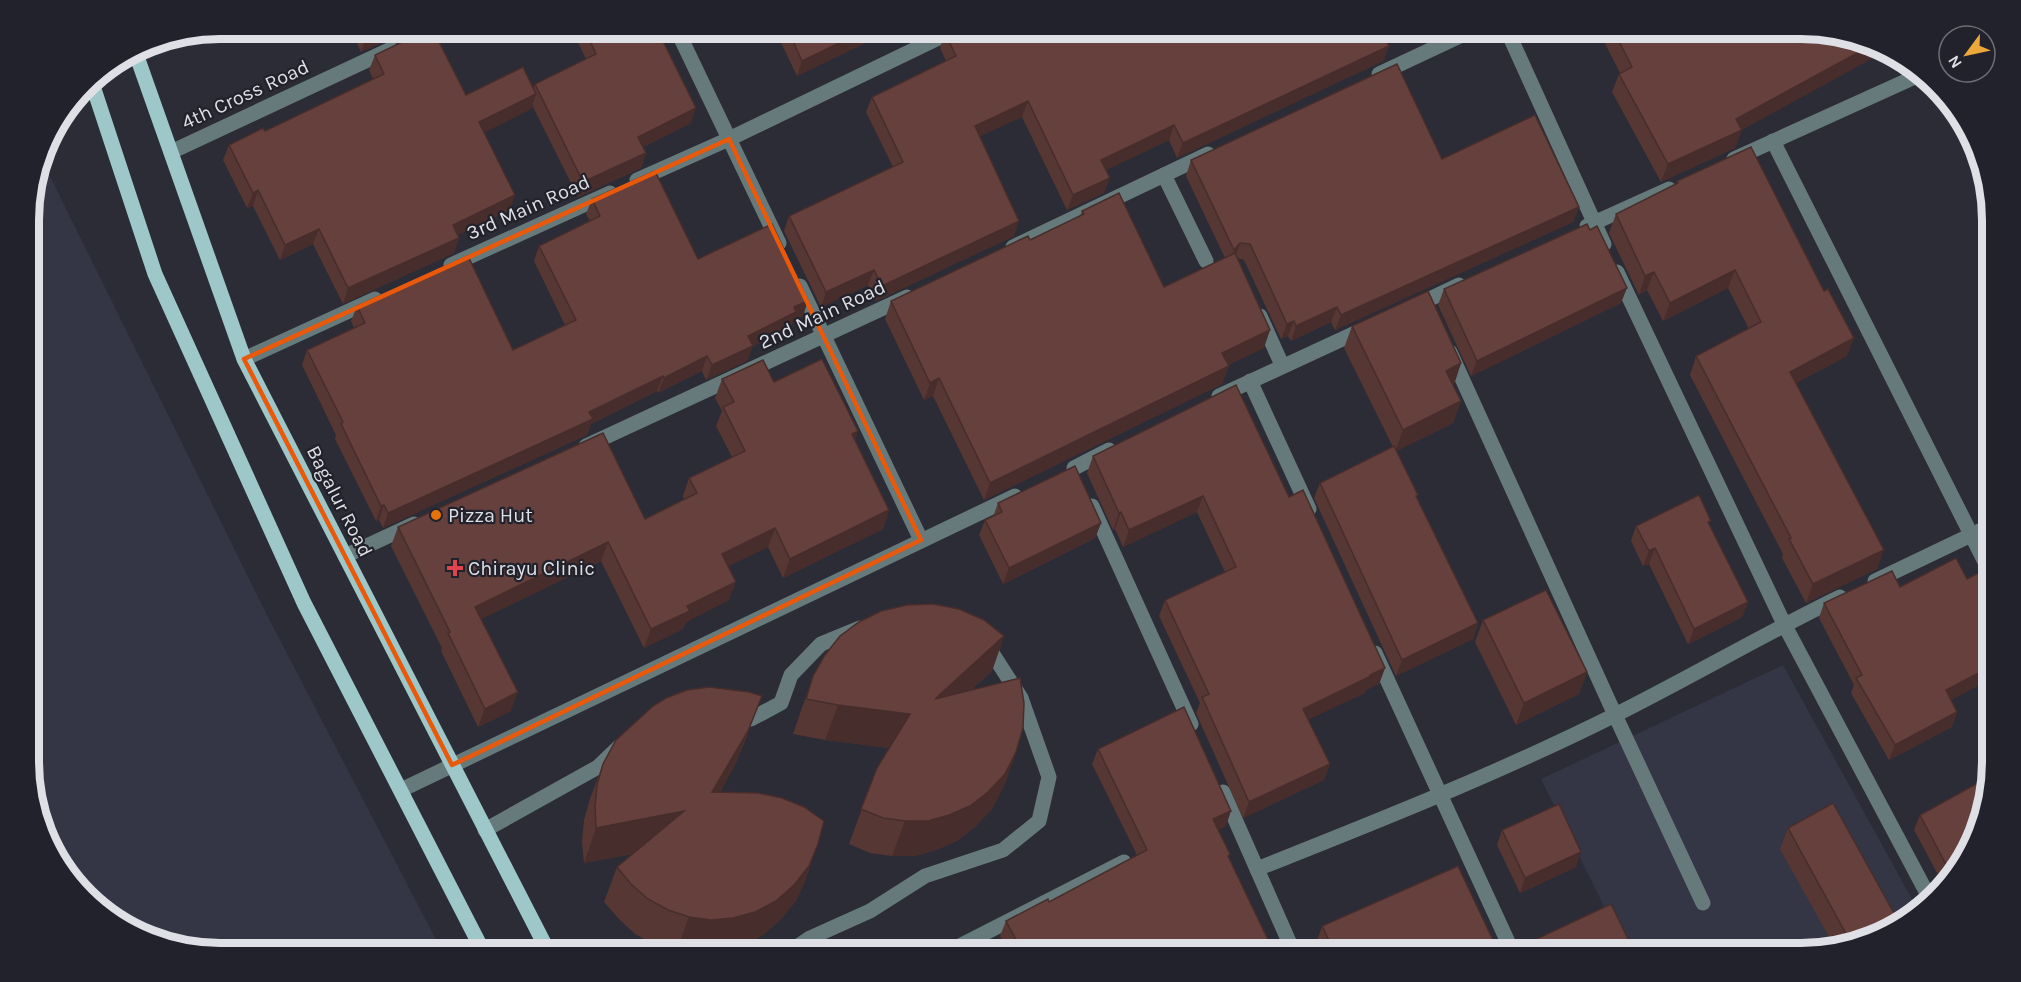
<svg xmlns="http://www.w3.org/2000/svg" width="2021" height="982" font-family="Karla,sans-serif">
<rect width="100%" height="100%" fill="#2b2c36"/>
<g fill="#343545">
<polygon points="42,160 267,615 443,953 220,953 136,934 68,878 30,787 29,207"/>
<polygon points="1783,665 1918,910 1908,921 1813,953 1627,953 1541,779"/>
</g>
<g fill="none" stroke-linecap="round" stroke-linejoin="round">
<g stroke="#667a7b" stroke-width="15">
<polyline points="676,28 779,243"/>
<polyline points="1506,28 1604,244"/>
<polyline points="1379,74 1477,28"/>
<polyline points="1773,141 1992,576"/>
<polyline points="171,152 391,49"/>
<polyline points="1734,159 1917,76"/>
<polyline points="1164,175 1206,261"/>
<polyline points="637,180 729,139 959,28"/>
<polyline points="1587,226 1669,189"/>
<polyline points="1013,247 1208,154"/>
<polyline points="451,265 610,193"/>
<polyline points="1617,272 1784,624 1929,897"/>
<polyline points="800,286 921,540"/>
<polyline points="1413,307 1459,285"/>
<polyline points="1260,316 1282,365"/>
<polyline points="1450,352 1615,715 1703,903"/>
<polyline points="244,359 375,299"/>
<polyline points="1250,381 1309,509"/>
<polyline points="1219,396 1366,328"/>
<polyline points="586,446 907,297"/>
<polyline points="1074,468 1109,450"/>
<polyline points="1092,506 1191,724"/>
<polyline points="345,556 414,524"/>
<polyline points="1875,581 1992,525"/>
<polyline points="1375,653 1513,953"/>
<polyline points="735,717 751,719 781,703 791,675 821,644 860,628"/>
<polyline points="401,790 1015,496"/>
<polyline points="1223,792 1294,953"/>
<polyline points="485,830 598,767 620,746"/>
<path d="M 1257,869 C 1378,821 1499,773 1615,715 C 1691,677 1764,634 1840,597"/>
<polyline points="788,953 810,938 870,911 925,876 1003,850 1039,821 1049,777 1021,698 985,642"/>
<polyline points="946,953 1124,862"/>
</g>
<g stroke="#9dc7c9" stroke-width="15">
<polyline points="135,51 244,359 549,953"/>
<polyline points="91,80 155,274 304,603 484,953"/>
</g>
</g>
<g fill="#573734">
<polygon points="350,28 412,28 361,52"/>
<polygon points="571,28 674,28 670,38 663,42 691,123 643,147 646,153 641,168 578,197 532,105 531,109 484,132 510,210 458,235 459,238 454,253 343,304 313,244 280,260 253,206 247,208 223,160 229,145 265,131 373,79 369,70 375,55 466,95 533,89 535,84 586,59"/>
<polygon points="774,28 905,28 886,38 884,34 797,76"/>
<polygon points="954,28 1415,28 1386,42 1389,46 1383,61 1177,158 1169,140 1106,170 1104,193 1067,210 1022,117 980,136 1014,236 876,301 868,285 821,307 784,231 789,216 893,167 866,112 872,97 946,61 940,48 945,33"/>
<polygon points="1597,28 1801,28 1742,130 1735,148 1661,182 1612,92 1619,74 1620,73"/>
<polygon points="1442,159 1579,207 1573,222 1335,330 1331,322 1291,341 1288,336 1281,339 1244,260 1238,258 1264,348 1228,365 1229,366 1222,384 984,500 933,396 924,400 885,319 891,301 1030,240 1080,216 1082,211 1164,287 1225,258 1186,176 1191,160"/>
<polygon points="1677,181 1847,356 1796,383 1877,569 1806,603 1782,558 1783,554 1690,375 1696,356 1749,329 1728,288 1663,321 1647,290 1639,295 1609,233 1616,214 1676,185"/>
<polygon points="592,199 698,259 803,316 793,321 791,327 753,346 747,361 706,380 702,371 658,393 657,391 591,424 587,435 383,528 379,520 376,521 335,439 336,435 302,365 307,350 354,328 351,321 357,306 513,350 565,325 534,261 539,246 590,221 586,214"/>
<polygon points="1444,289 1621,303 1471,376 1438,305"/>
<polygon points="1991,320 1991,360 1983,342"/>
<polygon points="1352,326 1461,363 1453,385 1461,401 1453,423 1396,451 1417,498 1478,623 1473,639 1396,676 1314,498 1320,483 1393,447 1344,348"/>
<polygon points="722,379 774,382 855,440 889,510 883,529 783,578 768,547 728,566 729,600 686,622 683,629 644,648 601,561 481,619 511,711 478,727 441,651 442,648 391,546 398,527 645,519 684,500 683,496 689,478 732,457 716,426 722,411 715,398"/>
<polygon points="1093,456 1289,497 1385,668 1379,684 1366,690 1365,693 1308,719 1330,764 1324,780 1243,818 1196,713 1200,703 1159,616 1165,600 1225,572 1197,512 1123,547 1115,529 1113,530 1087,473"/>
<polygon points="998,503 1101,523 1095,538 1003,584 979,535 985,520 993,517"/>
<polygon points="1710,525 1748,602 1742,617 1688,644 1649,564 1643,566 1631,541 1636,526"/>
<polygon points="1992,568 1992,678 1951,700 1957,712 1952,727 1889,760 1851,693 1854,685 1819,618 1824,603 1900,587 1967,579"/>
<polygon points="1483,620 1587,672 1579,694 1516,725 1475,642"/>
<polygon points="1004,636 992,671 971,690 1016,752 1004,786 992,809 975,827 957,841 936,850 915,856 892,856 870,853 849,844 877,768 889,748 825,740 793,734 813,676"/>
<polygon points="749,731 735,765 720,792 806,879 796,901 781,919 763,935 742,946 721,953 676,952 655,945 635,934 619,919 604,902 617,867 633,854 584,863 582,842 584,820 590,799 603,764"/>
<polygon points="1098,749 1226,826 1218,830 1229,859 1273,950 1272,953 1009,953 1000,936 1006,921 1049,902 1137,855 1092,764"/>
<polygon points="1991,768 1973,846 1942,882 1914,830 1920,815 1980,782 1984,772"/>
<polygon points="1788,828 1900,924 1834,946 1780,849"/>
<polygon points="1502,830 1576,867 1520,893 1497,845"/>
<polygon points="1322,926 1499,953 1322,953 1317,941"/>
</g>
<g fill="#472d2b">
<polygon points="381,28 412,28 361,52 367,35"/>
<polygon points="665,28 674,28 670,38 653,47 658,31"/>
<polygon points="870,28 886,28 884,34 797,76 802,61"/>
<polygon points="889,28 905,28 886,38"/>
<polygon points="1388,28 1415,28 1376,47 1382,32"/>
<polygon points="1872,45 1886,48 1888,50 1742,130 1735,148 1661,182 1668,164 1736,119"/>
<polygon points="1389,46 1383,61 1177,158 1183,143"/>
<polygon points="536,94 531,109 474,138 479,122"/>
<polygon points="1028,101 1022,117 970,141 975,126"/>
<polygon points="696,108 691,123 632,152 638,137"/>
<polygon points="1174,125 1169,140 1096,175 1101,160"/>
<polygon points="646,153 641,168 578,197 583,182"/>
<polygon points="1110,178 1104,193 1067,210 1073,195"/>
<polygon points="258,190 253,206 247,208 253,193"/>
<polygon points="515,195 510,210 447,240 453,225"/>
<polygon points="1579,207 1573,222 1335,330 1341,315"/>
<polygon points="1019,221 1014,236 876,301 882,286"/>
<polygon points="319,229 313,244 280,260 285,245"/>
<polygon points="459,238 454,253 343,304 348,288"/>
<polygon points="1240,243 1235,258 1228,265 1234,250"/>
<polygon points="874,270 868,285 821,307 826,292"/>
<polygon points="1735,270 1728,288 1663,321 1670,303"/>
<polygon points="1654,272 1647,290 1639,295 1645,276"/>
<polygon points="1627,288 1621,303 1471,376 1477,361"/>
<polygon points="808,301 803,316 793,321 791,327 745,350 753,346 747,361 706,380 712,365 748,336 794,307"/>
<polygon points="1337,307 1331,322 1291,341 1296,326"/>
<polygon points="1294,321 1288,336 1281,339 1287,324"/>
<polygon points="1270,330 1264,348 1216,371 1222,353"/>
<polygon points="1854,338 1847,356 1783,390 1790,372"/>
<polygon points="707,356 702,371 658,393 664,378"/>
<polygon points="1461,363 1454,385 1438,392 1446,371"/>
<polygon points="1229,366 1222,384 984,500 990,483"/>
<polygon points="663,376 657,391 591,424 587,435 383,528 388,513"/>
<polygon points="939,378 933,396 924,400 930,383"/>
<polygon points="1461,401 1453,423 1395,452 1403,430"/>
<polygon points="858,431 852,450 852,434"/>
<polygon points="1203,496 1197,512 1123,547 1129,530"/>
<polygon points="384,505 379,520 376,521 381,506"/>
<polygon points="889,510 883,529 783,578 790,559"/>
<polygon points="1121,512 1115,529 1113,530 1119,513"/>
<polygon points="1101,523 1095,538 1003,584 1009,568"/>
<polygon points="775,528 768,547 715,573 722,554"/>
<polygon points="608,542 601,561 469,625 475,607"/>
<polygon points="1655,548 1649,564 1643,566 1649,551"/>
<polygon points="1884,550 1877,569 1806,603 1813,584"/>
<polygon points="736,582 729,600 686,622 683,629 644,648 651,629 687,606"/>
<polygon points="1748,602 1742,617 1688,644 1694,629"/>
<polygon points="1478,623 1473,639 1396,676 1402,660"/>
<polygon points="1004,636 992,671 923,733 935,699"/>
<polygon points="1992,666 1992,678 1941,705 1946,690"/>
<polygon points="1385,668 1379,684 1366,690 1365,693 1297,725 1303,709"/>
<polygon points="1587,672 1579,694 1516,725 1524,703"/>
<polygon points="518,692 511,711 478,727 485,709"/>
<polygon points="762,696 735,765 700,827 712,792"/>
<polygon points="838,705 910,714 897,749 825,740"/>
<polygon points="1957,712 1952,727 1889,760 1895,745"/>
<polygon points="1016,752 1004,786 992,809 975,827 957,841 936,850 915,856 892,856 905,821"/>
<polygon points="1330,764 1324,780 1243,818 1249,802"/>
<polygon points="684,811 672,846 584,863 596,828"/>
<polygon points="1231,811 1226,826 1208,835 1213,819"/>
<polygon points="818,844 806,879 796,901 781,919 763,935 742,946 721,953 688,953 676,952 689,917"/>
<polygon points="1581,852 1576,867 1520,893 1525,878"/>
</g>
<g fill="#65403d" stroke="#472d2b" stroke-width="1.5">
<polygon points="364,28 381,28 367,35"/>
<polygon points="431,28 432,28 466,95 523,67 536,94 479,122 515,195 453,225 459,238 348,288 319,229 285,245 258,190 253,193 229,145 263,128 265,131 384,74 375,55"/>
<polygon points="584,28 665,28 658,31 696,108 638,137 646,153 583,182 535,84 596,54"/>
<polygon points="787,28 870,28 802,61"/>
<polygon points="954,28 1388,28 1382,32 1389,46 1183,143 1174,125 1101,160 1110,178 1073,195 1028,101 975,126 1019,221 882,286 874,270 826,292 789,216 903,162 872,97 956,56 945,33"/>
<polygon points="1612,28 1801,28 1872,45 1736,119 1742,130 1668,164 1619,74 1632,67"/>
<polygon points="1397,64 1442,159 1535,115 1579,207 1341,315 1337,307 1296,326 1294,321 1287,324 1250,244 1240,243 1234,250 1191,160"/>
<polygon points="1751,147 1824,291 1828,289 1854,338 1790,372 1884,550 1813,584 1789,539 1791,538 1696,356 1761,322 1735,270 1670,303 1654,272 1645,276 1616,214 1678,183 1677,181"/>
<polygon points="655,171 698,259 772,224 808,301 794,307 796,312 748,336 753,346 712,365 707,356 664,378 663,376 589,412 593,419 388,513 384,505 381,506 341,424 343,422 307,350 365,323 357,306 468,256 513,350 576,320 539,246 600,216 592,199"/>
<polygon points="1119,193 1164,287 1235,253 1270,330 1222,353 1229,366 990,483 939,378 930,383 891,301 1028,236 1030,240 1084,214 1082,211"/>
<polygon points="1587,224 1590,230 1597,226 1627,288 1477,361 1444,289"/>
<polygon points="1428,291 1461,363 1446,371 1461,401 1403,430 1352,326"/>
<polygon points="822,359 858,431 852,434 889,510 790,559 775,528 722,554 736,582 687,606 690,611 651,629 608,542 475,607 518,692 485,709 448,633 450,632 398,527 603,433 645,519 697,493 689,478 745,451 723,407 734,402 722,379 763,360 774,382"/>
<polygon points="1236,385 1289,497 1303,490 1385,668 1370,675 1371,676 1303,709 1330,764 1249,802 1202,697 1209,694 1165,600 1236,567 1203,496 1129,530 1121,512 1119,513 1093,456"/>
<polygon points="1394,446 1418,495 1416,496 1478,623 1402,660 1320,483"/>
<polygon points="1075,466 1101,523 1009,568 985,520 1002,512 998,503"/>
<polygon points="1699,495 1711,521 1708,522 1748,602 1694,629 1655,548 1649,551 1636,526"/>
<polygon points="1956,558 1967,579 1990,567 1992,568 1992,666 1946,690 1957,712 1895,745 1856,678 1862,675 1824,603 1892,571 1900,587"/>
<polygon points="1546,590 1587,672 1524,703 1483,620"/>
<polygon points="933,604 959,609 984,620 1004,636 935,699 1020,678 1024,703 1023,728 1016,752 1005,774 988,792 970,806 949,815 928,821 905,821 883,818 861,809 877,768 910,714 838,705 806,699 813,676 825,655 840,636 859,622 881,611 907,605"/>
<polygon points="709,687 749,692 762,696 748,731 712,792 758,793 782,798 804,807 824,821 818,844 809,866 794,885 776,901 755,912 733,918 711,920 689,917 668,910 648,899 631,884 617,867 684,811 596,828 595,807 597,785 603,764 616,740 653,706 666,698 687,690"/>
<polygon points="1184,707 1231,811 1213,819 1230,854 1228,856 1273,950 1271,951 1272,953 1023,953 1006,921 1048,899 1049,902 1147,850 1098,749"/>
<polygon points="1991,768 1973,846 1950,872 1920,815 1987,778 1984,772"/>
<polygon points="1833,803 1900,924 1850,941 1788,828"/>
<polygon points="1559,804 1581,852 1525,878 1502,830"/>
<polygon points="1458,866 1499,953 1335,953 1322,926"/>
<polygon points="1611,904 1635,953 1507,953"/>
</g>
<path fill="none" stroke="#e8590c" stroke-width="4.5" stroke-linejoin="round" d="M 729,139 L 921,540 L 452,765 L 244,359 Z"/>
<circle fill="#e8710a" stroke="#22222c" stroke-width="2" cx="436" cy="515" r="6"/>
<path fill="#e0444e" stroke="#22222c" stroke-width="2" d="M452 559h6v6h6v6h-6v6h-6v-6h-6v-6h6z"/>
<g text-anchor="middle" stroke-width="4.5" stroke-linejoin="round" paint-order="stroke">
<g font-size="20" fill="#dfdfe6" stroke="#22222c">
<text transform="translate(245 94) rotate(-25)" y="7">4th Cross Road</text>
<text transform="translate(528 207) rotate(-24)" y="7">3rd Main Road</text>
<text transform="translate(822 314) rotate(-25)" y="7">2nd Main Road</text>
<text transform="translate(340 501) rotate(63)" y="7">Bagalur Road</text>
</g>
<g font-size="20" fill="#dfdfe6" stroke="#22222c" text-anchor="start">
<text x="448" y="522">Pizza Hut</text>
<text x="468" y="575">Chirayu Clinic</text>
</g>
</g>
<path d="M0 0H2021V982H0ZM220 39H1801A181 181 0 0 1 1982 220V762A181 181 0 0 1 1801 943H220A181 181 0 0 1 39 762V220A181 181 0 0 1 220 39Z" fill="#22222c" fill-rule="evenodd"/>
<path fill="none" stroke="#dfdfe6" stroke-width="8" d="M220 39H1801A181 181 0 0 1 1982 220V762A181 181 0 0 1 1801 943H220A181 181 0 0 1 39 762V220A181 181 0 0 1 220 39Z"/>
<g transform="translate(1967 54) rotate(237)"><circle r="28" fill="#22222c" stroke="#6e6e76" stroke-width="1.5"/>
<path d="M0-4.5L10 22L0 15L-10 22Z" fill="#eda83c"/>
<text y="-9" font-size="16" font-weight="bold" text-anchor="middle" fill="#dfdfe6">N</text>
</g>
</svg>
